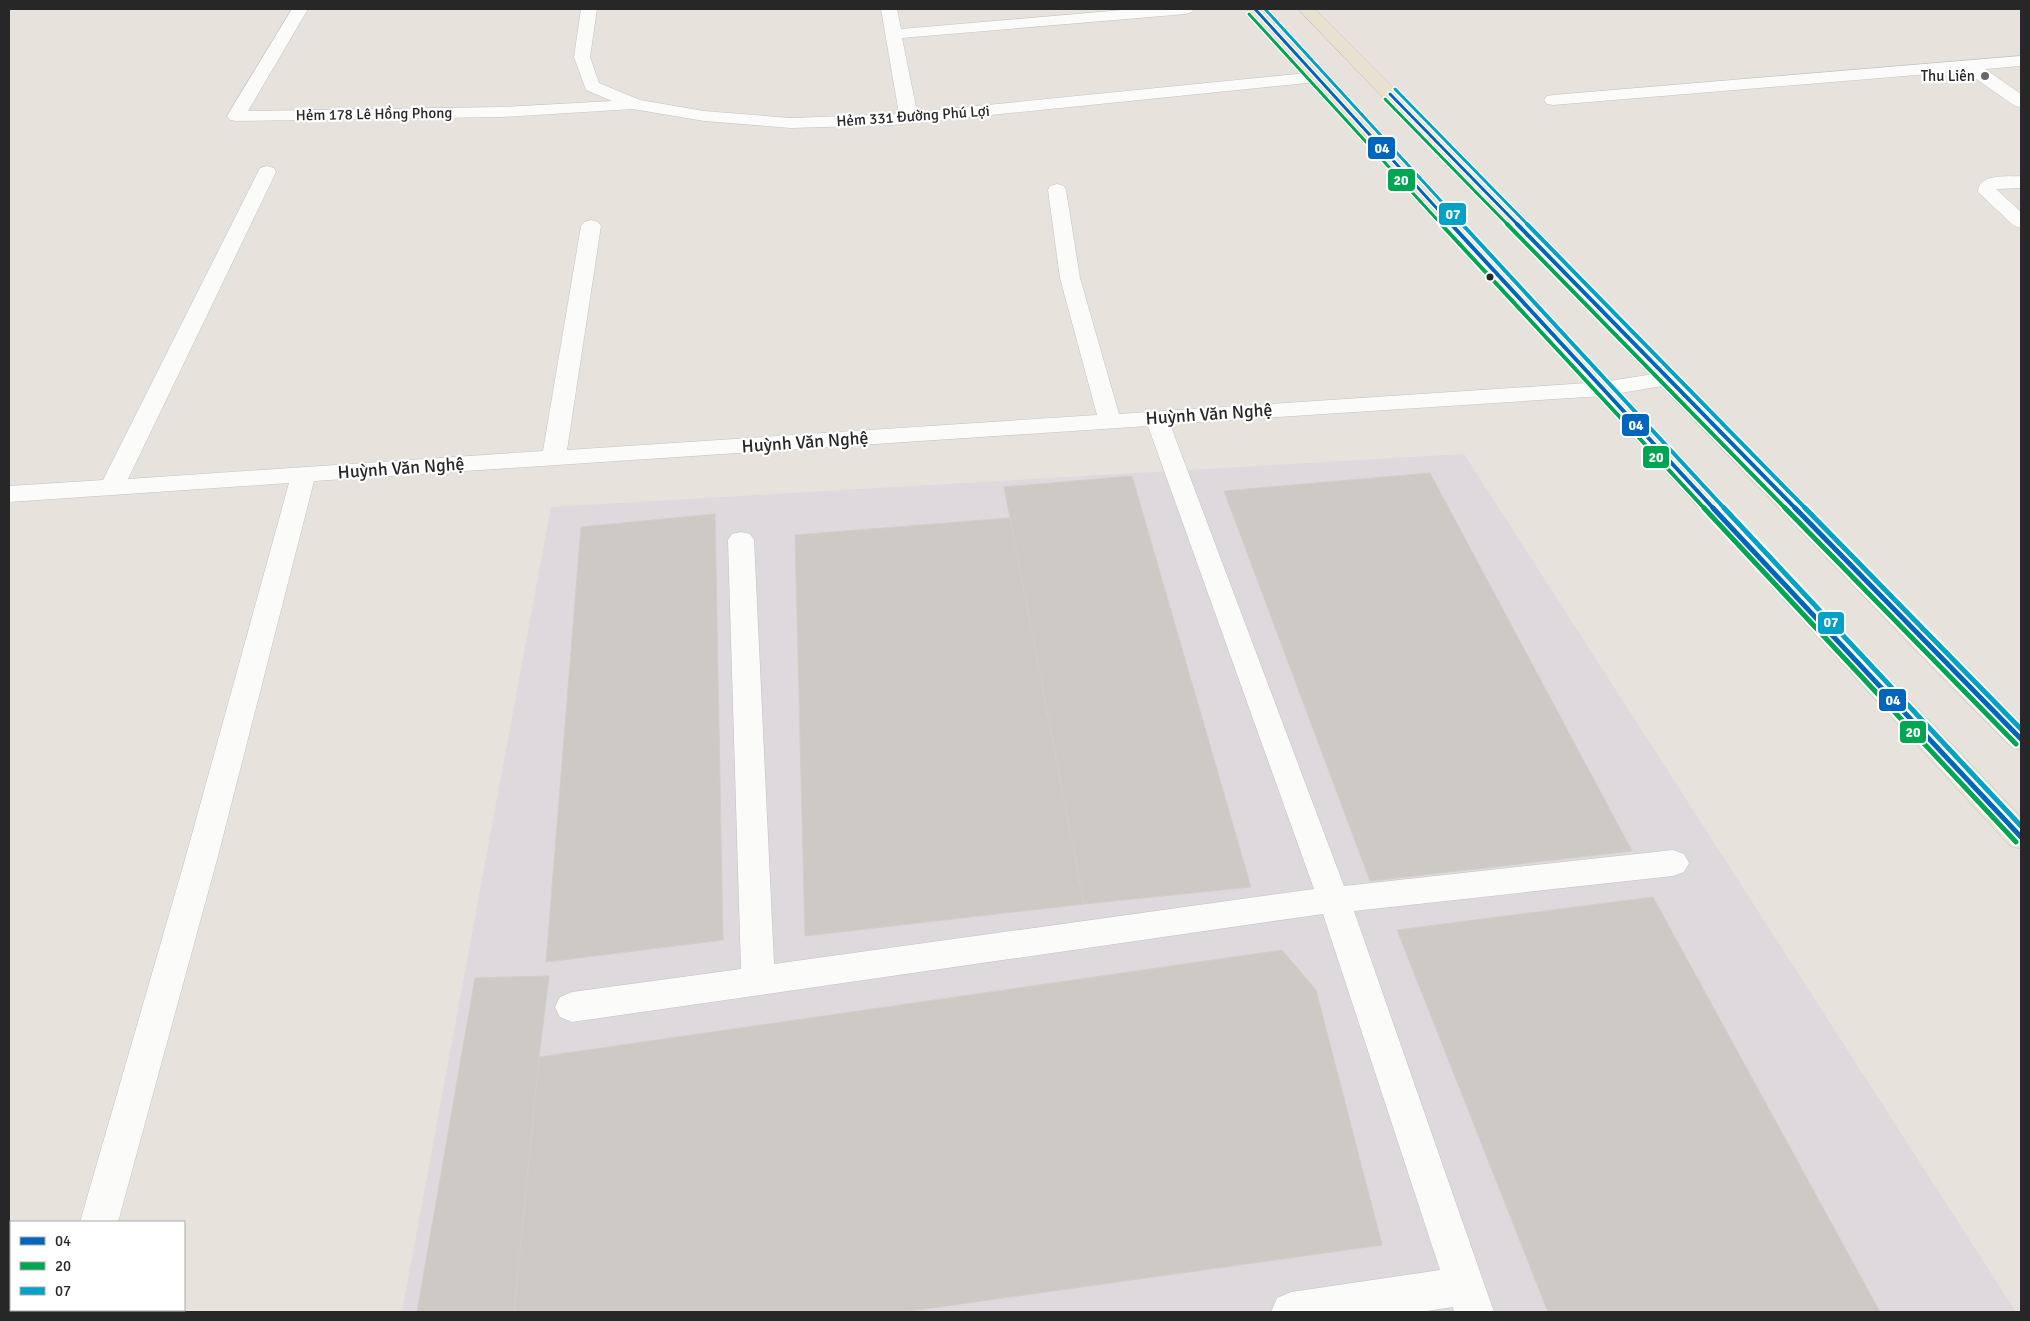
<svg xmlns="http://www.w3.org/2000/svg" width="2030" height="1321" font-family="Signika,sans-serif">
<rect width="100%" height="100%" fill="#e7e2dc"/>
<polygon fill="#ddd9dc" points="1464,454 2016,1312 402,1312 551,507"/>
<g fill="#cdc9c5" stroke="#d2cec8">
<polygon points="1430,473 1632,851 1370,881 1224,491"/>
<polygon points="1132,476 1251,887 1084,904 1004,487"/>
<polygon points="715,514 723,940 546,962 581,527"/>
<polygon points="1010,518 1084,904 805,936 795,535"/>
<polygon points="1653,897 1880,1312 1548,1312 1397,930"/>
<polygon points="1282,950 1316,990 1382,1245 903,1312 514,1312 539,1057"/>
<polygon points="549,976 539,1057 514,1312 417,1312 475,978"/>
</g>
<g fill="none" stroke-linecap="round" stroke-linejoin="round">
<g stroke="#c3c2c3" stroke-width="1">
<g id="minor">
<polygon points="292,9 308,9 248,111 502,107 612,101 586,90 574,57 581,9 597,9 590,57 599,83 640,100 704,111 791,118 899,114 881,9 897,9 901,29 1134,9 1194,9 1192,12 1186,14 902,38 917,112 1317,72 1323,73 1325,77 1323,81 1317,82 892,125 791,128 704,121 633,109 502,117 236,121 230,120 227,116"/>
<polygon points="2021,56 2021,66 1985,69 2021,94 2021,107 2015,106 1965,71 1553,105 1547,104 1544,100 1547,96 1553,95"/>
<polygon points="267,166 274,168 276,172 128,479 543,451 581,226 584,222 591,220 598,222 601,226 567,450 1097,415 1060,278 1048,190 1050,186 1057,184 1064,186 1066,190 1080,278 1119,414 1602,382 1667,372 1675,374 1678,379 1675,384 1602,396 1170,424 1344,886 1673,850 1684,854 1689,863 1684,872 1673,876 1354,911 1494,1312 1454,1312 1453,1307 1420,1312 1271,1312 1277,1298 1291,1292 1440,1270 1323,914 572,1022 560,1017 555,1007 560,997 572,992 741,969 728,540 732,534 741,532 750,534 754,540 774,964 1314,889 1148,426 314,481 218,856 118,1222 80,1222 186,856 289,483 9,502 9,486 103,480 258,172 260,168"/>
<path d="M 2021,176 L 2021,188 L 1996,189 L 2021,212 L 2021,228 L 2014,226 L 1978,192 C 1978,173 2007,177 2021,176 Z"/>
<polygon points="41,1310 81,1310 80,1312 40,1312"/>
</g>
</g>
<g stroke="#c3c1bf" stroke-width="1">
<g id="major">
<polygon points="1247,9 1263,9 1610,384 2021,817 2021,849 2010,846 1594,394"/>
<polygon points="1298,9 1315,9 2021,722 2021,750 2011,747 1920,655"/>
</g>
</g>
<use href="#minor" fill="#fbfbfa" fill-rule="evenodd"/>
<use href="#major" fill="#e7e2d0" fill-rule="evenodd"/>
<g stroke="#fff" stroke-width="5.5">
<g id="bus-1-far2">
<polyline points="1255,9 1452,225"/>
<polyline points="1390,94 1518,225"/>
</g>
</g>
<g stroke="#fff" stroke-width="7">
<g id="bus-1-far1">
<polyline points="1451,224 1714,509"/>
<polyline points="1517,224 1796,509"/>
</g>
</g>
<g stroke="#fff" stroke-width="9">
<g id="bus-1">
<polyline points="1713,508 2021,837"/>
<polyline points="1795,508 2021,739"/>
</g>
</g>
<g stroke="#fff" stroke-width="5.5">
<g id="bus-2-far2">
<polyline points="1249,14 1442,225"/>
<polyline points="1385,99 1508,225"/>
</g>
</g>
<g stroke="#fff" stroke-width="7">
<g id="bus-2-far1">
<polyline points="1441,224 1705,509"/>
<polyline points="1507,224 1786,509"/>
</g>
</g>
<g stroke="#fff" stroke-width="9">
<g id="bus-2">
<polyline points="1704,508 2016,842"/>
<polyline points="1785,508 2016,744"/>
</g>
</g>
<g stroke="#fff" stroke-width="5.5">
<g id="bus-3-far2">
<polyline points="1265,9 1463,225"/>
<polyline points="1395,89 1528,225"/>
</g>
</g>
<g stroke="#fff" stroke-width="7">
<g id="bus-3-far1">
<polyline points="1462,224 1725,509"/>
<polyline points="1527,224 1806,509"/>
</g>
</g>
<g stroke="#fff" stroke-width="9">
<g id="bus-3">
<polyline points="1724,508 2021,826"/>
<polyline points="1805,508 2021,729"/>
</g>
</g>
<use href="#bus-1-far2" stroke="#0065bd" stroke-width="3"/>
<use href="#bus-1-far1" stroke="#0065bd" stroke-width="4"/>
<use href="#bus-1" stroke="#0065bd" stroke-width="5"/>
<use href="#bus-2-far2" stroke="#00a651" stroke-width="3"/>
<use href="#bus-2-far1" stroke="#00a651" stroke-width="4"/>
<use href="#bus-2" stroke="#00a651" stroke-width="5"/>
<use href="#bus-3-far2" stroke="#02a2c6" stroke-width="3"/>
<use href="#bus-3-far1" stroke="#02a2c6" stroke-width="4"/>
<use href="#bus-3" stroke="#02a2c6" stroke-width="5"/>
</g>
<circle fill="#6a6866" stroke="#fff" stroke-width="2" cx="1985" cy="76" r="5"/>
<circle fill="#272727" stroke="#fff" stroke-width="2" cx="1490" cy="277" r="4.5"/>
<g text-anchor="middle" stroke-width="4.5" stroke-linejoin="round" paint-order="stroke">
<g font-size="15" fill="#272727" stroke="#fff" text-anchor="end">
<text x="1975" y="81">Thu Liên</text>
</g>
<g font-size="15" fill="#272727" stroke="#fff">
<text transform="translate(374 114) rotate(-1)" y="5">Hẻm 178 Lê Hồng Phong</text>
<text transform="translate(913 116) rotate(-4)" y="5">Hẻm 331 Đường Phú Lợi</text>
</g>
<g font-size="18" fill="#272727" stroke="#fff">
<text transform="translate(1209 414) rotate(-4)" y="6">Huỳnh Văn Nghệ</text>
<text transform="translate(805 442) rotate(-4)" y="6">Huỳnh Văn Nghệ</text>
<text transform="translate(401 468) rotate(-4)" y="6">Huỳnh Văn Nghệ</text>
</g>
</g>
<g stroke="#fff" stroke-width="2">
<rect x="1367" y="136" width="29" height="24" rx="5" fill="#0065bd"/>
<rect x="1387" y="168" width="29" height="24" rx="5" fill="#00a651"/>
<rect x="1438" y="202" width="29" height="24" rx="5" fill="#02a2c6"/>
<rect x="1621" y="413" width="29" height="24" rx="5" fill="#0065bd"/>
<rect x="1642" y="445" width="28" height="24" rx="5" fill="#00a651"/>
<rect x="1817" y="611" width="28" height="24" rx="5" fill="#02a2c6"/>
<rect x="1878" y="688" width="29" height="24" rx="5" fill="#0065bd"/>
<rect x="1899" y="720" width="28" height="24" rx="5" fill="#00a651"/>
</g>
<g font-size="14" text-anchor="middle" font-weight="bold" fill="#fff">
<text x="1382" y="153">04</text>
<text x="1401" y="185">20</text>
<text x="1453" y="219">07</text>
<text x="1636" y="430">04</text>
<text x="1656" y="462">20</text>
<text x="1831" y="627">07</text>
<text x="1893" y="705">04</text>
<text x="1913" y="737">20</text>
</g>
<rect width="2030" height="1321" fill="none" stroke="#272727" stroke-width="20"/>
<rect x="10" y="1221" width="175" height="90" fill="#ffffff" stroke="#a9a9a9"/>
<rect x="20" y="1237" width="25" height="8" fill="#0065bd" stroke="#a9a9a9"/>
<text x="55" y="1246" font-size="15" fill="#272727">04</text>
<rect x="20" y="1262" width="25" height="8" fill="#00a651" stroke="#a9a9a9"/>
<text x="55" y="1271" font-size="15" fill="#272727">20</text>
<rect x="20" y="1287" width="25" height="8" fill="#02a2c6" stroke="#a9a9a9"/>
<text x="55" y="1296" font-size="15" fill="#272727">07</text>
</svg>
